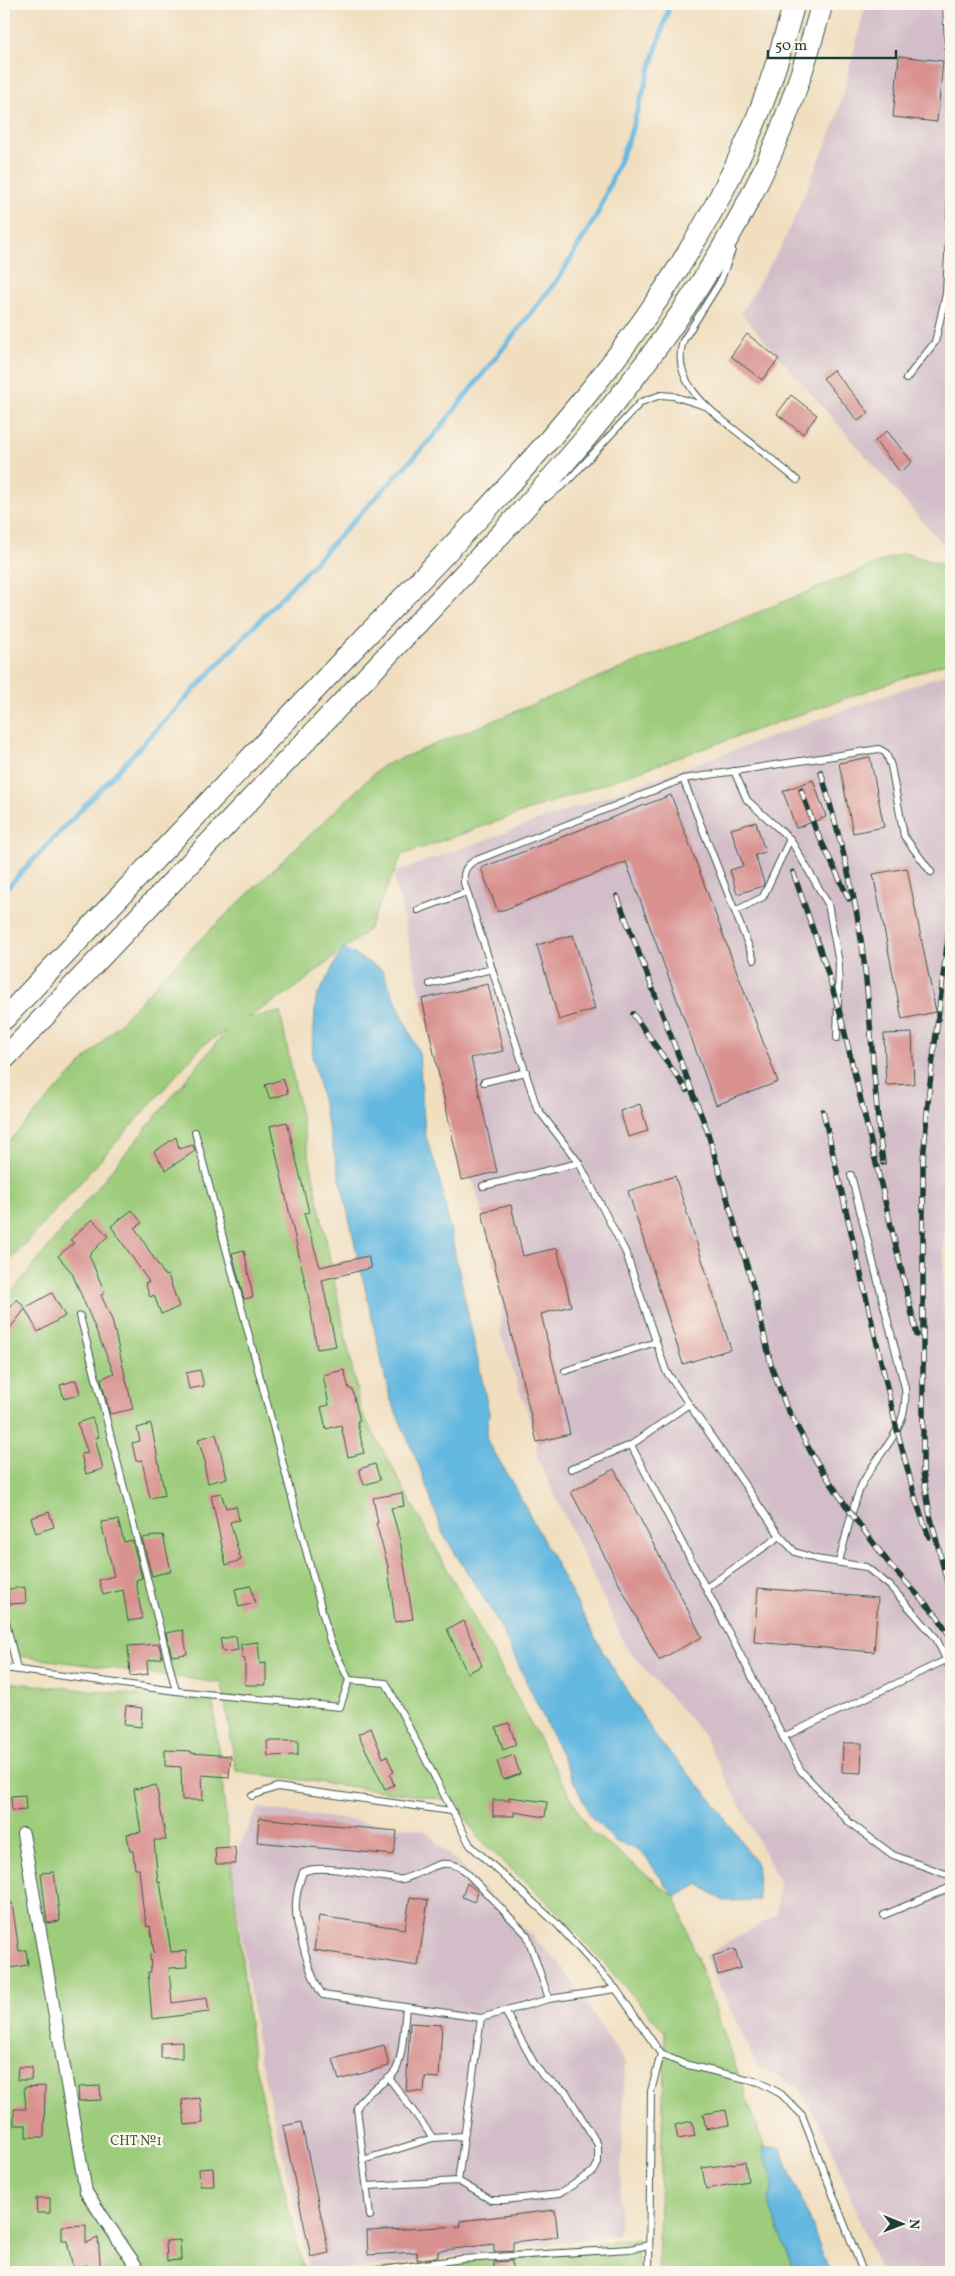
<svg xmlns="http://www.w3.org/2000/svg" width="955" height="2276" font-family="Vollkorn,serif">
<rect width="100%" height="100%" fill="#fbf7ec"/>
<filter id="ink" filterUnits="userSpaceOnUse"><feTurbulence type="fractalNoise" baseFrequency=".02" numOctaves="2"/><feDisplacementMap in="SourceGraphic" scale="10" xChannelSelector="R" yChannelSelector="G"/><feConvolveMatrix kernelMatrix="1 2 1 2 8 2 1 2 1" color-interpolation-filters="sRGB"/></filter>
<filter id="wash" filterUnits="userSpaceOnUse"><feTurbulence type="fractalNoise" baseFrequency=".0096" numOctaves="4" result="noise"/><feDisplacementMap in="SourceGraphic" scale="20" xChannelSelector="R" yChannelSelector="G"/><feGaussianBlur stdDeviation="1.12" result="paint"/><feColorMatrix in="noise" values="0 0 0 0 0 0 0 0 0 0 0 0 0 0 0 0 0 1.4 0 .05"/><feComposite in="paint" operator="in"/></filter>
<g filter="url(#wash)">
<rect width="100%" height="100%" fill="#f0debf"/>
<g fill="#d2bdc8">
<polygon points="866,4 951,4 951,554 741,313 783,243 835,124"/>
<polygon points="951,672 951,1085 946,1104 943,1306 951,1385 951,2272 880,2272 826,2135 799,2087 757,2066 705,1956 777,1914 779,1881 703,1734 627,1649 537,1457 537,1442 500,1331 502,1294 482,1212 422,999 393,873"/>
<polygon points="258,1808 424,1830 561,1965 625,2063 619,2235 331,2272 310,2272 259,2054 231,1864"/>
</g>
<g fill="#9dcc7b" stroke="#5e8458">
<polygon points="903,553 951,567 951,661 402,855 368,930 294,989 247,1018 280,1012 360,1408 588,1829 675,1897 809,2272 658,2272 665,2032 561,1915 478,1838 457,1801 236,1771 222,1683 4,1654 4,1301 226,1031 204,1044 4,1268 4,1146 183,956 382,766"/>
<polygon points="4,1682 213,1702 253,2058 304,2272 4,2272"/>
<polygon points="638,2239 638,2272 360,2272"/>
</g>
<g fill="#64b8e0" stroke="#427a8a">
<polygon points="343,948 382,970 419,1053 425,1134 438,1172 489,1413 486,1438 517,1491 602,1650 657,1739 708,1795 756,1862 759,1900 723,1901 699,1884 675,1897 640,1850 616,1842 591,1817 495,1616 443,1534 420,1468 390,1398 312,1055 316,999"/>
<polygon points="762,2147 780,2147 830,2272 794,2272 768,2201 774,2183"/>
</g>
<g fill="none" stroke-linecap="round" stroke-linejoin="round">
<polyline stroke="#64b8e0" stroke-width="5" points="4,891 432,438 559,278 598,213 629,138 670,4"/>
</g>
<g id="blocks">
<g fill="#d8918f">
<polygon points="899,56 943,61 937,122 893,117"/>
<polygon points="747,334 779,359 762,380 731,356"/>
<polygon points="833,370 869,413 858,421 823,378"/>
<polygon points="791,395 817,415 803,434 777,414"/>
<polygon points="887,431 912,462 900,472 875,441"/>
<polygon points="870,757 884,827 853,833 839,763"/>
<polygon points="813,780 826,817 796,828 783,791"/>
<polygon points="671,795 778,1082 716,1105 626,862 498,912 481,868"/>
<polygon points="756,822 765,852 755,855 764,883 763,886 737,894 730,870 743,866 731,829"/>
<polygon points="907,868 936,1012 902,1019 873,874"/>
<polygon points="573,935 595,1009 559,1020 537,945"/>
<polygon points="488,984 503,1051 471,1058 497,1172 462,1180 422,999"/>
<polygon points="912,1033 914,1084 886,1085 884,1034"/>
<polygon points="283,1079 288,1093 270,1099 265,1085"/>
<polygon points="640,1104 648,1131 628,1137 620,1111"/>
<polygon points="287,1122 309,1212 304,1213 320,1267 368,1256 371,1268 322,1280 336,1346 317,1349 309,1300 270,1126"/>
<polygon points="176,1137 179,1149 193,1145 195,1151 166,1170 154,1152"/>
<polygon points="675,1176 731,1349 683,1364 628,1191"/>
<polygon points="511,1205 523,1256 557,1248 571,1306 541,1314 570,1434 537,1442 482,1212"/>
<polygon points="132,1210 142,1223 135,1228 165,1276 168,1275 179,1307 161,1314 154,1295 150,1297 145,1283 149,1282 111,1226"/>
<polygon points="92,1219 108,1236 89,1255 105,1293 101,1295 112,1320 133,1409 110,1414 101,1379 114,1373 72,1273 58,1256 74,1243 70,1240"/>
<polygon points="244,1250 253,1297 244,1299 232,1253"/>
<polygon points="52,1293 65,1316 38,1332 25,1309 4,1336 4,1314 17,1299 25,1308"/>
<polygon points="200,1370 204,1386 189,1389 186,1373"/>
<polygon points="344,1370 349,1389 352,1389 360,1421 357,1421 364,1453 348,1457 341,1425 326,1429 321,1407 329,1405 323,1375"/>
<polygon points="76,1380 80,1394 64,1399 60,1385"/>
<polygon points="92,1418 99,1437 95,1438 103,1469 86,1474 81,1454 88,1453 77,1423"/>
<polygon points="151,1424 165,1495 150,1498 142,1460 136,1461 132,1443 140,1441 137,1428"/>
<polygon points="216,1434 227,1478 208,1483 204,1465 206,1465 198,1439"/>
<polygon points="375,1464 380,1480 364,1485 359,1469"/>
<polygon points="614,1469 702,1637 659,1660 571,1492"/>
<polygon points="221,1493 226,1508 236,1506 239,1520 230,1522 241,1560 226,1565 211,1495"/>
<polygon points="402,1493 404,1506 391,1508 400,1540 413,1619 395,1622 388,1566 376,1523 378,1523 373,1498"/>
<polygon points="49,1512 54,1527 36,1533 31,1518"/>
<polygon points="118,1520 124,1542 132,1540 142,1578 136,1580 142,1619 128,1621 123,1590 103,1595 99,1580 114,1576 101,1522"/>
<polygon points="163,1535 171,1571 152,1576 142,1538"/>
<polygon points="251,1586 255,1603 239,1607 235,1589"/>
<polygon points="25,1587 26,1603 9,1604 8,1589"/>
<polygon points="758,1588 878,1598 874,1652 754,1642"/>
<polygon points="464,1621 482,1666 467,1673 447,1629"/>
<polygon points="183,1630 187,1654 172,1656 166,1633"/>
<polygon points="236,1636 238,1650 223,1652 220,1639"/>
<polygon points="258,1642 260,1664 266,1663 266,1685 245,1685 245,1658 242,1659 241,1644"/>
<polygon points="159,1644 162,1658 147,1661 148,1674 130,1676 128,1646"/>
<polygon points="126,1706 142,1708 141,1727 124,1725"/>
<polygon points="509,1723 516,1745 503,1750 496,1727"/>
<polygon points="371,1728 383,1758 387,1756 394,1772 390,1774 394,1785 385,1789 358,1734"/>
<polygon points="267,1741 298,1741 298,1755 268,1756"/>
<polygon points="843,1743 862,1743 861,1773 842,1772"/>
<polygon points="165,1750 191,1751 191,1753 231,1756 229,1777 202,1775 203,1800 182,1800 181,1767 165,1766"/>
<polygon points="514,1755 520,1774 503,1780 497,1761"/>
<polygon points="156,1785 166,1840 154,1840 158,1882 160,1882 171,1952 186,1951 187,1967 169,1968 172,2003 207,1998 209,2012 152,2019 148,1972 151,1972 150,1954 154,1953 150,1926 147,1927 143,1907 139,1869 135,1869 133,1851 130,1851 127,1834 141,1832 134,1789"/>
<polygon points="25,1795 26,1810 12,1811 11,1796"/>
<polygon points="509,1797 547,1802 545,1817 514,1812 514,1816 493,1816 493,1800 510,1800"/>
<polygon points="259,1818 397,1831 394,1855 257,1842"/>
<polygon points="235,1847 236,1864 216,1864 215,1848"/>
<polygon points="54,1872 60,1921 47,1923 41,1873"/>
<polygon points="467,1883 478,1892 474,1902 462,1897"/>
<polygon points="410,1897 428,1900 418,1966 314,1950 319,1916 405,1929"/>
<polygon points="12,1903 19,1951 26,1950 28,1965 4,1969 4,1904"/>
<polygon points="735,1949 741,1968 718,1975 713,1956"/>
<polygon points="410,2023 442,2025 439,2078 425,2077 424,2092 406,2091"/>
<polygon points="182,2042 182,2058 161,2058 161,2043"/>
<polygon points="384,2045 389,2066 339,2080 333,2059"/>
<polygon points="18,2067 32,2067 31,2080 17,2080"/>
<polygon points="45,2086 44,2137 26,2137 26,2125 14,2125 14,2109 26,2109 24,2087"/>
<polygon points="100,2086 101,2100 79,2101 78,2087"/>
<polygon points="200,2098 203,2123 185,2125 182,2100"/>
<polygon points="726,2110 729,2125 706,2129 703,2114"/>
<polygon points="692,2121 695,2136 678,2139 675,2125"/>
<polygon points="301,2122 329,2253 311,2257 283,2126"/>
<polygon points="745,2162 748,2181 706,2189 702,2168"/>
<polygon points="213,2168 214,2186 200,2186 199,2169"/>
<polygon points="36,2198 50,2198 50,2213 37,2213"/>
<polygon points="555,2210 558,2237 513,2242 513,2251 494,2252 494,2244 438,2251 438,2257 417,2260 417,2252 368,2255 367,2231 461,2226 460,2221"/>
<polygon points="86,2225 86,2243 98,2238 101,2272 88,2272 87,2265 73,2268 67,2241 62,2241 62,2226"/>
<polygon points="180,2240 181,2260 167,2261 166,2241"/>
<polygon points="512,2261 512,2272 493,2272 494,2262"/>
</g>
</g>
</g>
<g filter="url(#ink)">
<use href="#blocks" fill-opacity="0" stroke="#3e5549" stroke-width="1"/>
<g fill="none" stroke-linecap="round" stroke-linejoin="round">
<g stroke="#3e5549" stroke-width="8">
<g id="service">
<polyline points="946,4 951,104"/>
<path d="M 732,250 L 720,282 L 683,341 C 669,385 717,415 745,438 C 763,452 780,466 797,480"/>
<polyline points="906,379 935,342 946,294 951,198"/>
<polyline points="546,498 567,482 641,402 661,395 673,396 705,406"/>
<polyline points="734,771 747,800 790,839 828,904 839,963 837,1038"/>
<polyline points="683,779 754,960"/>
<path d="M 931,872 L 904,836 L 891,766 L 886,753 L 879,749 L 683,779 L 474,861 C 465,867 463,872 464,883 L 537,1108 L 579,1163 L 626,1253 L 666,1371 L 780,1536 L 795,1552 L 816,1559 L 866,1567 L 890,1586 L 936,1638 L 951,1670"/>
<polyline points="418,910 467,892"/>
<polyline points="735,911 763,897 790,839"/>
<polyline points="430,984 492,969"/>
<polyline points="484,1082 526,1072"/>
<polyline points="483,1186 579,1163"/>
<polyline points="80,1316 176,1691"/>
<polyline points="565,1371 656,1342"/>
<polyline points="631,1445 801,1771 850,1823 893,1855 951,1876"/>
<polyline points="571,1469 631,1445 689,1404"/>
<path d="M 839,1561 C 846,1538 852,1506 862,1484 C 880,1448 909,1432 905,1388 L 851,1175"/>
<polyline points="706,1588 780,1536"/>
<polyline points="4,1613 17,1669"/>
<polyline points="4,1668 176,1691 340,1707 349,1680 330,1641 195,1132"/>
<polyline points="349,1680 386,1683 470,1845 556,1923 616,1989 661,2054 684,2064 759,2082 781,2094 802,2115 863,2272"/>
<polyline points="783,1737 946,1660"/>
<polyline points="252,1796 277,1787 451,1811"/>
<polyline points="884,1915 951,1887"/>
<polyline points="481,2018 549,1999 616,1989"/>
<polyline points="389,2078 433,2138 464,2136"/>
<polyline points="363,2160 433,2138"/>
<path d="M 458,2181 L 481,2018 L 323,1995 C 312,1983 296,1927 296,1910 C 295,1898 299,1883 303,1872 C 319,1863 364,1875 384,1877 C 389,1878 397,1880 403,1879 C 426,1873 441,1854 464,1870 L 527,1935 L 549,1999"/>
<polyline points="367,2186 458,2181 491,2200 504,2200 559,2194 594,2171 598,2163 598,2145 566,2092 543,2076 534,2063 505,2011"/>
<path d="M 370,2216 L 357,2108 C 364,2091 383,2086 394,2073 C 403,2062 404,2023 406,2008"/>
<polyline points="368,2272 462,2259 630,2249 649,2245"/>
<polyline points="649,2272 651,2091 661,2054"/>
</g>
</g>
<g stroke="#3e5549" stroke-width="14">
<polyline id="minor" points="23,1834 86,2192 140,2272"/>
</g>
<g stroke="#3e5549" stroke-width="23">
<g id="primary">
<path d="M 4,1019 C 118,899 231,778 345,658 C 498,498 661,340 750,134 C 769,92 782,48 794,4"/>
<path d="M 4,1059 C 129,928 254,797 378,665 C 515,519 660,375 752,194 C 783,134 804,69 822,4"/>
</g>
</g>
<use href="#service" stroke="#fff" stroke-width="6"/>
<use href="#minor" stroke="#fff" stroke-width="12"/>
<use href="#primary" stroke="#fff" stroke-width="21"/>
<g stroke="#1f3d34" stroke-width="5.5">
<g id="rail">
<path d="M 821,772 C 837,829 854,886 862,946 C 872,1018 873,1091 883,1163"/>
<polyline points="801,790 815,828 849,899"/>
<polyline points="793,872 825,964 841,1017 917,1335"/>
<polyline points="617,896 707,1130 753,1286 771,1365 786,1406 814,1458 853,1516 891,1566 938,1617 951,1638"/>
<polyline points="951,913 929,1091 923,1161 923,1472 930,1515 951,1597"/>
<polyline points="633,1014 687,1090"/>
<polyline points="823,1111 897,1430 916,1501 929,1537"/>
</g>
</g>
<use href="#rail" stroke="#fbf7ec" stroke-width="4" stroke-dasharray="11" stroke-linecap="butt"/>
</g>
</g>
<g text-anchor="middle" stroke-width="5" stroke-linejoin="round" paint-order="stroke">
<g font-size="14" fill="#3e6146" stroke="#fbf7ec">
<text x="136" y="2145">СНТ №1</text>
</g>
</g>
<rect width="955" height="2276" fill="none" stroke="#fbf7ec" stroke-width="20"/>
<g transform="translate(902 2224) rotate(91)" stroke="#fbf7ec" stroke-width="4" paint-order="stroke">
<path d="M0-4L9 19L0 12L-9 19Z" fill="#1f3d34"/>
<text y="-8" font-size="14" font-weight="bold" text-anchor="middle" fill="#1f3d34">N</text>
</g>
<path d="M768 50v8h128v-8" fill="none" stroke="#1f3d34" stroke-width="2.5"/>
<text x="775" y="50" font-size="15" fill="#1f3d34" stroke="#fbf7ec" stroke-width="4" paint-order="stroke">50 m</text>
</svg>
